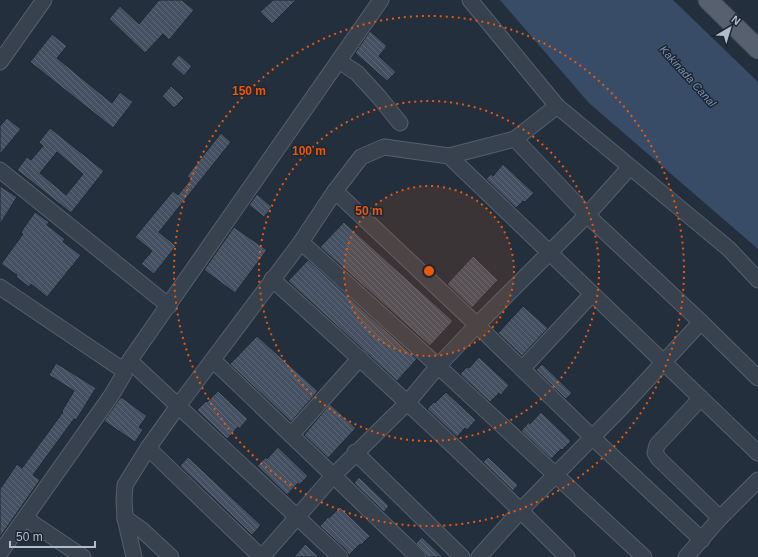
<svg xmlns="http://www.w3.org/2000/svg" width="758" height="557" font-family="Helvetica,sans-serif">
<defs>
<pattern id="building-back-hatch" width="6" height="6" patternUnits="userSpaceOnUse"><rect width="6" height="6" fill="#455162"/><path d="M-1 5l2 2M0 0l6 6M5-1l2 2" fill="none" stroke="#5d6877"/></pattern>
</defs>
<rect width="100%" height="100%" fill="#242f3e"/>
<polygon fill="#394c67" points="500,0 673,0 758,82 758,249 589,103"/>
<g fill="url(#building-back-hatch)" stroke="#1f2835" fill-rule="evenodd">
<polygon points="159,0 182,0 194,10 169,40 163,34 145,53 109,19 120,6 139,24"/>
<polygon points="273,0 296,0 272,24 260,12"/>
<polygon points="370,31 387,46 379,56 396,72 387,81 355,53"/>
<polygon points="52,34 67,46 57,58 112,103 120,92 133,102 113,128 30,62"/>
<polygon points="179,55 192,66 184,76 171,64"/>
<polygon points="171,86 184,98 174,108 162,96"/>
<polygon points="7,118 21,129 0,154 0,126"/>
<path d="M 50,128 L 104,171 L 71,213 L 17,170 L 27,157 L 31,160 L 43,146 L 39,142 ZM 57,152 L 83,174 L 66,195 L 40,173 Z"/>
<polygon points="221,133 231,142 159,232 176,246 154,274 141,264 152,251 135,237 173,191 178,195 191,179 187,176"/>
<polygon points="503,164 534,193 525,202 523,201 516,208 486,179 491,174 493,176"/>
<polygon points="0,186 17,197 0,224"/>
<polygon points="257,194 272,207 264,217 249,205"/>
<polygon points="35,212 49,222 47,225 65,239 63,242 81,255 47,297 31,284 29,287 16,277 17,275 1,264 23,234 21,232"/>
<polygon points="344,222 453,321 430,346 320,247"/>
<polygon points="234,227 267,250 235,293 204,270"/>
<polygon points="473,256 498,280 472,308 447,284"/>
<polygon points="308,260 417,359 397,381 288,281"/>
<polygon points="523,306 548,328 522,356 498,333"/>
<polygon points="257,336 318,391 291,422 230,364"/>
<polygon points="479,357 509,385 501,395 499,393 490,402 460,374 467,367 469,368"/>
<polygon points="56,363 96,388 76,420 74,419 33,475 40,480 0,537 0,489 17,464 22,468 63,412 62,411 74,391 49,375"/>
<polygon points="542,364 572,393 566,399 536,370"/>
<polygon points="218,391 248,419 239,429 238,427 227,439 197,410 206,401 207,402"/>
<polygon points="446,392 476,420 467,430 465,428 457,437 427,409 434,402 435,403"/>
<polygon points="121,397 147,416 139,427 143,430 135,442 104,421"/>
<polygon points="330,404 356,428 328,458 304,435"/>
<polygon points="541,412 571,441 562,450 561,449 551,459 521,431 529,422 530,424"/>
<polygon points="278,447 308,476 299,485 298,483 287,495 257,466 266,457 267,459"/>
<polygon points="188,457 261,525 252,535 180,466"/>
<polygon points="488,457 518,485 513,491 483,462"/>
<polygon points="359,477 389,506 384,512 354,483"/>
<polygon points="340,507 370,536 361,545 360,544 349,555 346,550 320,526 328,517 329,518"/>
<polygon points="422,537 443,557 427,557 424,551 416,543"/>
<polygon points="305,544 319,557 294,557"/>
</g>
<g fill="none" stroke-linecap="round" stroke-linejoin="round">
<g stroke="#565f6c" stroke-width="17">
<g id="minor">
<polyline points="470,0 557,106 729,249 758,280"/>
<polyline points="339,61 357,73 379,97 400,123"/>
<polyline points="0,62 44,0"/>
<polyline points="515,139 557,106"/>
<polyline points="449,156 758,453"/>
<polyline points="0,170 169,306"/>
<polyline points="335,191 477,325 593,438 702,540"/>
<polyline points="301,242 438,366 644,557"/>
<path d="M 272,279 C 373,370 472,461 567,557"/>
<polyline points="0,287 123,370"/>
<polyline points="213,360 418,557"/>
<polyline points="130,361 340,557"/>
<polyline points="522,369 592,294"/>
<polyline points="701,398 657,445 655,453 659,459 720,518"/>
<polyline points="291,435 360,358"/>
<polyline points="148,448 261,557"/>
<polyline points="355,452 462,557"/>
<polyline points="25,518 83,557"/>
<polyline points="125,518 134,557"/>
<polyline points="0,553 111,396 124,374 123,370 381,0"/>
<polyline points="171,557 142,530 125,518 124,500 125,485 148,448 178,406 301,242 335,191 361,157 384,147 449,156 515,139 587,215 701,322 758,378"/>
<polyline points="262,557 333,476 408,402 438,366 477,325 587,215 630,167"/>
<polyline points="479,557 521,510 623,406 701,322"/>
<polyline points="686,557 720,518 758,480"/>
</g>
</g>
<g stroke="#414a57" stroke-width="21">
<polyline id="major" points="708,0 758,49"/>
</g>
<use href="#minor" stroke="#38414e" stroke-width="15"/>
<use href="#major" stroke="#56606e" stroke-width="19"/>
</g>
<circle cx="429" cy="271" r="85" fill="#e8590c" fill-opacity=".12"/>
<g fill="none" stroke="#e8590c" stroke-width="2" stroke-dasharray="2 4">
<circle cx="429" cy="271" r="85"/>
<circle cx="429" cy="271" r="170"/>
<circle cx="429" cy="271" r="255"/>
</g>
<g text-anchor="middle" stroke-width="3" stroke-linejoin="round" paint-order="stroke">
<g font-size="11" font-style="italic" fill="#7c92b1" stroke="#1d2633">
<text transform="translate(688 76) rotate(48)" y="4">Kakinada Canal</text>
</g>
</g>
<circle cx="429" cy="271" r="6" fill="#e8590c" stroke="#1d2633" stroke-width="2"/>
<g font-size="12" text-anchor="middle" font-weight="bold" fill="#e8590c" stroke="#1d2633" stroke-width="3" stroke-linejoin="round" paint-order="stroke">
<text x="249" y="95">150 m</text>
<text x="309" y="155">100 m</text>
<text x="369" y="215">50 m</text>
</g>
<g transform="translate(730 28) rotate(38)" stroke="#1d2633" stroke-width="3" paint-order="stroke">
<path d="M0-3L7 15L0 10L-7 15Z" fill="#b4bcc9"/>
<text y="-6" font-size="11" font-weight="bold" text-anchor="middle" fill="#b4bcc9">N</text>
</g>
<path d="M10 541v6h85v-6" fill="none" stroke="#b4bcc9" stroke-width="2"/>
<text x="16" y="541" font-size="12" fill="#b4bcc9" stroke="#1d2633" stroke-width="3" paint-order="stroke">50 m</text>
</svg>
